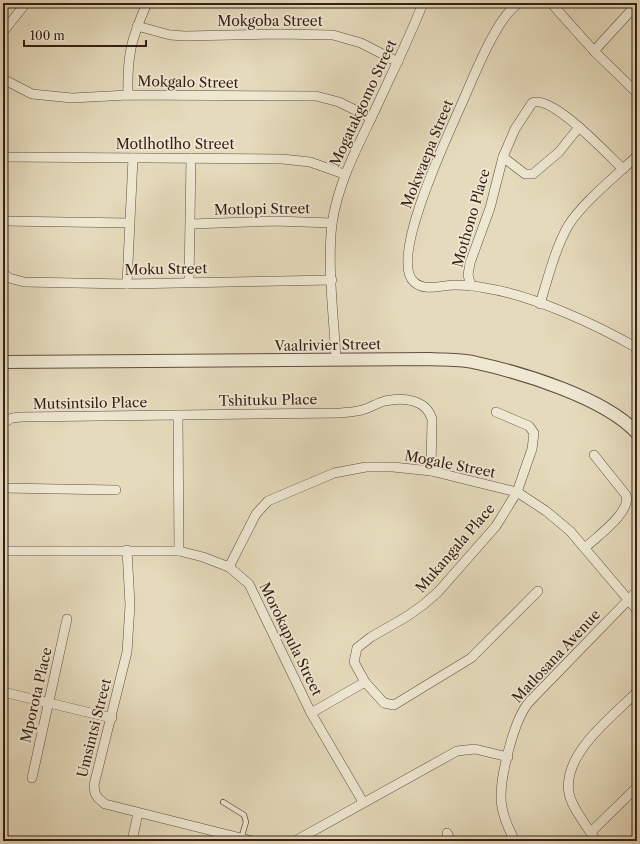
<svg xmlns="http://www.w3.org/2000/svg" width="640" height="844" font-family="'Libre Caslon Text',serif">
<rect width="100%" height="100%" fill="#e5dbbc"/>
<filter id="stains"><feTurbulence type="fractalNoise" baseFrequency=".005" numOctaves="4"/><feColorMatrix values="0 0 0 0 .2 0 0 0 0 .09 0 0 0 0 .02 0 0 0 .5 -.17"/></filter>
<radialGradient id="worn" r=".72"><stop offset=".6" stop-color="#630" stop-opacity="0"/><stop offset="1" stop-color="#630" stop-opacity=".3"/></radialGradient>
<g fill="none" stroke-linecap="round" stroke-linejoin="round">
<g stroke="#624d3e" stroke-width="6">
<polyline id="service" points="223,802 244,815 246,822 241,839"/>
</g>
<g stroke="#624d3e" stroke-width="10">
<g id="minor">
<path d="M 518,3 C 511,9 505,16 500,24 C 484,49 474,76 462,103 C 450,131 388,259 414,282 C 425,292 442,285 455,285 C 465,285 476,286 485,288 C 532,295 595,324 637,348"/>
<polyline points="551,3 594,51 637,93"/>
<polyline points="137,26 170,35 185,36 279,34 333,35 361,43 398,62"/>
<polyline points="3,32 26,3"/>
<polyline points="594,51 637,4"/>
<polyline points="3,79 32,94 72,98 128,95 316,96 339,102 371,118"/>
<path d="M 128,95 C 127,55 131,40 147,3"/>
<polyline points="3,157 282,159 310,162 344,174"/>
<polyline points="503,157 525,174 533,174 559,152 579,127"/>
<polyline points="3,221 129,223"/>
<polyline points="191,224 275,221 332,223"/>
<polyline points="3,273 9,278 24,282 127,284 332,280"/>
<polyline points="189,282 191,158"/>
<polyline points="127,284 133,158"/>
<path d="M 471,286 L 468,275 L 470,263 L 490,208 L 503,157 L 515,129 L 532,103 C 551,93 609,156 623,169"/>
<path d="M 540,304 C 548,278 555,249 568,226 C 581,204 618,174 637,156"/>
<path d="M 336,360 C 334,319 327,265 332,224 C 338,182 358,146 376,108 C 392,73 409,39 423,3"/>
<polyline points="496,412 529,426 534,433 532,449 517,492 496,526 438,592 423,605 406,617 371,637 357,648 354,662 365,682 384,703 394,705 471,658 538,591"/>
<polyline points="178,416 179,551"/>
<path d="M 3,423 L 12,418 L 21,417 L 340,413 C 348,412 355,412 362,410 C 370,408 377,403 385,401 C 403,397 426,399 432,419 L 431,471"/>
<polyline points="3,488 116,490"/>
<path d="M 585,548 C 596,537 632,512 626,495 L 594,455"/>
<polyline points="127,550 130,605 127,652 94,785 95,793 98,798 105,804 253,841"/>
<polyline points="3,551 179,551 203,557 229,567 249,584 311,713 363,802"/>
<polyline points="229,567 256,514 268,501 334,473 366,467 393,467 431,471 517,492 546,511 570,531 637,610"/>
<polyline points="3,692 112,718"/>
<polyline points="311,713 365,682"/>
<polyline points="32,778 67,619"/>
<polyline points="591,832 637,787"/>
<polyline points="447,833 451,841"/>
<polyline points="132,841 138,813"/>
<polyline points="295,841 457,751 475,749 508,757"/>
<path d="M 515,841 C 508,828 501,812 501,797 C 501,774 514,718 530,701 L 637,591"/>
<path d="M 596,841 C 589,829 571,807 569,793 C 562,754 613,716 637,692"/>
</g>
</g>
<g stroke="#624d3e" stroke-width="14">
<path id="tertiary" d="M 3,362 L 431,359 C 446,360 462,359 477,363 C 523,373 605,398 637,433"/>
</g>
<use href="#service" stroke="#eee8d3" stroke-width="4.5"/>
<use href="#minor" stroke="#eee8d3" stroke-width="9"/>
<use href="#tertiary" stroke="#eee8d3" stroke-width="12"/>
</g>
<g text-anchor="middle" stroke-width="3.5" stroke-linejoin="round" paint-order="stroke">
<g font-size="14" fill="#371e14" stroke="#eee8d3">
<text x="270" y="26">Mokgoba Street</text>
<text transform="translate(188 82) rotate(1)" y="5">Mokgalo Street</text>
<text transform="translate(363 103) rotate(-65)" y="5">Mogatakgomo Street</text>
<text x="175" y="149">Motlhotlho Street</text>
<text transform="translate(427 154) rotate(-68)" y="5">Mokwaepa Street</text>
<text transform="translate(262 209) rotate(-1)" y="5">Motlopi Street</text>
<text transform="translate(471 218) rotate(-74)" y="5">Mothono Place</text>
<text transform="translate(166 269) rotate(-1)" y="5">Moku Street</text>
<text transform="translate(328 345) rotate(-1)" y="5">Vaalrivier Street</text>
<text transform="translate(268 400) rotate(-1)" y="5">Tshituku Place</text>
<text transform="translate(90 403) rotate(-1)" y="5">Mutsintsilo Place</text>
<text transform="translate(450 464) rotate(11)" y="5">Mogale Street</text>
<text transform="translate(455 548) rotate(-49)" y="5">Mukangala Place</text>
<text transform="translate(291 639) rotate(64)" y="5">Morokapula Street</text>
<text transform="translate(556 656) rotate(-47)" y="5">Matlosana Avenue</text>
<text transform="translate(36 695) rotate(-77)" y="5">Mporota Place</text>
<text transform="translate(94 728) rotate(-76)" y="5">Umsintsi Street</text>
</g>
</g>
<rect width="640" height="844" fill="none" stroke="#e5dbbc" stroke-width="16"/>
<rect x="4" y="4" width="632" height="836" fill="none" stroke="#371e14" stroke-width="2"/>
<rect x="8" y="8" width="624" height="828" fill="none" stroke="#371e14"/>
<path d="M24 40v6h122v-6" fill="none" stroke="#371e14" stroke-width="2"/>
<text x="30" y="40" font-size="12" fill="#371e14" stroke="#eee8d3" stroke-width="3" paint-order="stroke">100 m</text>
<rect width="100%" height="100%" filter="url(#stains)"/>
<rect width="100%" height="100%" fill="url(#worn)"/>
</svg>
